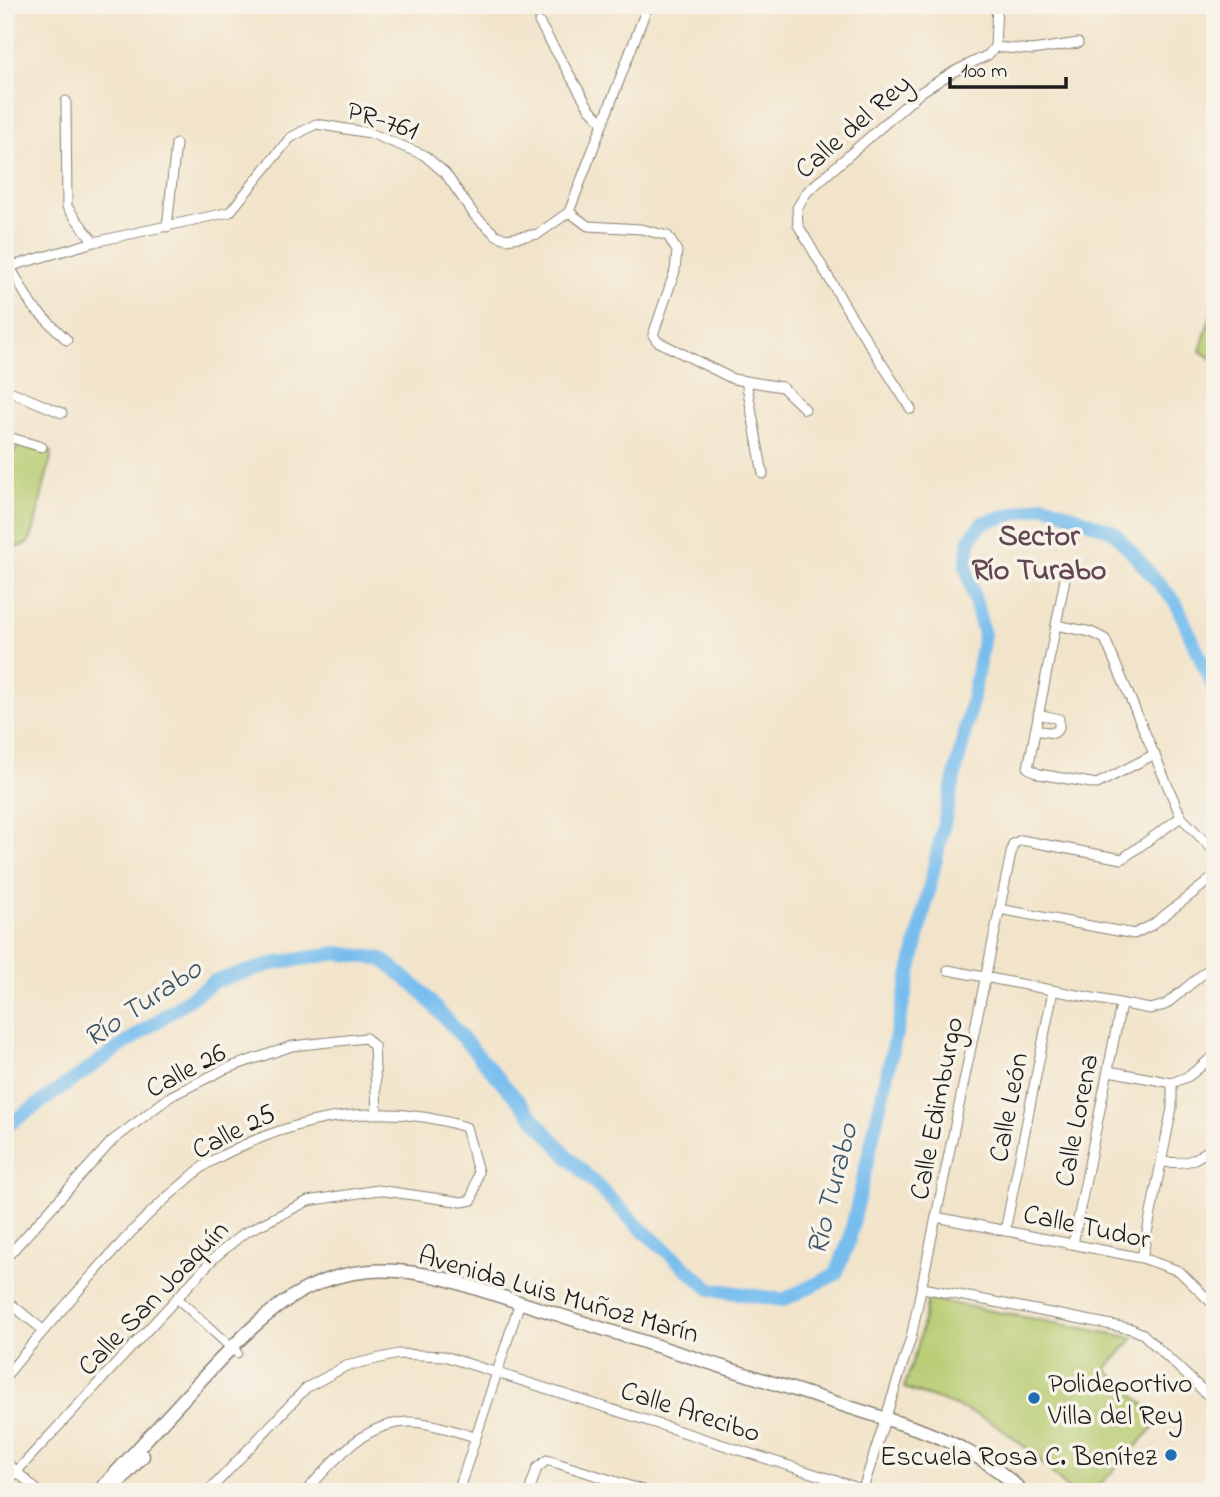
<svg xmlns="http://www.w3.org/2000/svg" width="1220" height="1497" font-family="'Indie Flower',sans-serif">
<rect width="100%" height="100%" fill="#f7f3e8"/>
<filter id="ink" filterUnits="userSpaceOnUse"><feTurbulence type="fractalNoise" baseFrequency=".0143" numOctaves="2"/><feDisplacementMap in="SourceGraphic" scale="14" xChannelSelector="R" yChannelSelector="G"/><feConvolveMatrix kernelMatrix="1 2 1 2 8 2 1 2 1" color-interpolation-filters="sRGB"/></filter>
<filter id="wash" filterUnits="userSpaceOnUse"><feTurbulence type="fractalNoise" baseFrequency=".00686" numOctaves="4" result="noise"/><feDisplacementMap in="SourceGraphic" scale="28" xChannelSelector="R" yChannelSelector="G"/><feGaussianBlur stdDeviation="1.57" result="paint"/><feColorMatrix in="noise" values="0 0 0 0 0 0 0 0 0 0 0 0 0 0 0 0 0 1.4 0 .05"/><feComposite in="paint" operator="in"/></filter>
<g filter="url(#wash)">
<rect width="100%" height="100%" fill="#f2e4ca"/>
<g fill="#b5ca6e" stroke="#687345" stroke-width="2">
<polygon points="1215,301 1215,361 1200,351"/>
<polygon points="18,443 52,452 33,533 28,543 19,547 5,544 5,449 15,452"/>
<path d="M 928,1299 L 1134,1338 L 1106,1369 L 1161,1420 L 1093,1492 L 1071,1492 C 1047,1468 1022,1441 992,1423 C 964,1407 934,1399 904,1388 L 918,1345 Z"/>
</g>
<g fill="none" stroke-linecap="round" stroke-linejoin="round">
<polyline stroke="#76bdee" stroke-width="14" points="5,1127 215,981 276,963 338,953 382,959 420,990 571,1160 638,1226 710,1289 783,1300 836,1274 849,1241 973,696 984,635 966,566 970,539 982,523 1045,505 1114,532 1176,603 1215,691"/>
</g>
</g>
<g filter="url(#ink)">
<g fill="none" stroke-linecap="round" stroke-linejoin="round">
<g stroke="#878073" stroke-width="11">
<g id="minor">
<polyline points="539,22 589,108 603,123"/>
<polyline points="995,47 1032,50 1078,43"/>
<polyline points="66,101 67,207 94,242"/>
<polyline points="569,212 588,226 641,229 668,236 677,251 675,271 653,335 657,341 733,379 782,387 805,409"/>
<polyline points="167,227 176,144"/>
<polyline points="10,267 32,306 67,340"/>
<polyline points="5,268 94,242 230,212 290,138 316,124 370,133 424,155 445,173 475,216 496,235 506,239 538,234 569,212 648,5"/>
<polyline points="746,381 763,474"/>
<polyline points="5,389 62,413"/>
<polyline points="911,409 850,314 798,225 797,208 807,192 921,92 953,72 988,55 995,47 997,5"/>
<polyline points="5,436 42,447"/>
<polyline points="1065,579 1028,768 1039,774 1097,784 1155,754"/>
<polyline points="1056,625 1091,632 1105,639 1181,817 1215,852"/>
<polyline points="1035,730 1054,733 1059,728 1059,719 1038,714"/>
<polyline points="999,909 1134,934 1152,925 1215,876"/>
<polyline points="948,970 1150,1009 1165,1005 1215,964"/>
<polyline points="1109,1071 1172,1083 1189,1076 1215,1055"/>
<path d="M 1162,1162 C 1188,1164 1194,1162 1215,1145"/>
<polyline points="936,1217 1142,1258 1179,1271 1215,1306"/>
<polyline points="1005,1231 1053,991"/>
<polyline points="1073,1244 1121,1005"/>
<polyline points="1142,1258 1172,1108 1172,1083"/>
<polyline points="5,1259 112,1141 171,1096 225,1069 292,1046 366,1038 374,1046 377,1113"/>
<polyline points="923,1288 1132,1329 1143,1334 1215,1402"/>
<polyline points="177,1298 237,1353"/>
<polyline points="5,1299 43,1330"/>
<path d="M 5,1377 C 40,1334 76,1293 113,1252 C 136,1226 159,1203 185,1182 C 193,1175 201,1167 210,1162 C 291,1117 377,1099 466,1127 L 478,1172 L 472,1200 L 462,1202 L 378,1190 L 308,1201 L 244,1233 L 215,1257 L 5,1484"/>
<polyline points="5,1461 39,1492"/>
<polyline points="208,1492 306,1388 346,1366 398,1354 444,1356 871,1492"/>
<path d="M 305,1492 C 335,1460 363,1422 411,1422 C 430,1422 457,1432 475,1437"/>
<polyline points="458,1492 520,1302"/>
<polyline points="529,1492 537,1468 547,1460 649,1492"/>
<polyline points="862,1492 911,1338 1013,844 1021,840 1122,859 1181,817"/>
</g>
</g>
<g stroke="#878073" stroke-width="15">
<g id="major">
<path d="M 98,1492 C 132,1455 166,1418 200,1381 C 276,1299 327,1250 446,1279 L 918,1429 C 958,1444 992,1462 1023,1492"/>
<polyline points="110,1492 143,1456"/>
</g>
</g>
<use href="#minor" stroke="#fff" stroke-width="9"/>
<use href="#major" stroke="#fff" stroke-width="12"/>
</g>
</g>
<g fill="#1f6fb2" stroke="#f7f3e8" stroke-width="2.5">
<circle cx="1034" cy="1398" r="7"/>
<circle cx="1171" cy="1455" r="7"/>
</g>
<g text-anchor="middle" stroke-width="7" stroke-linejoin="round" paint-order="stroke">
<g font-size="28" fill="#1c1c1c" stroke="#f7f3e8">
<text transform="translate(383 119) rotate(17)" y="10">PR-761</text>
<text transform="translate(852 125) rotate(-41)" y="10">Calle del Rey</text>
<text transform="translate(185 1069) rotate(-28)" y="10">Calle 26</text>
<text transform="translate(1007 1107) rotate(-79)" y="10">Calle León</text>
<text transform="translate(935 1108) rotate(-79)" y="10">Calle Edimburgo</text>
<text transform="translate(1075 1120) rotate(-79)" y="10">Calle Lorena</text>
<text transform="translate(233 1130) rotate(-27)" y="10">Calle 25</text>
<text transform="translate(1087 1225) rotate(12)" y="10">Calle Tudor</text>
<text transform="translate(559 1293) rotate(16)" y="10">Avenida Luis Muñoz Marín</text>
<text transform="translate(152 1297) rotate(-46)" y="10">Calle San Joaquín</text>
<text transform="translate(691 1410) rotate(18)" y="10">Calle Arecibo</text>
</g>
<g font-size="28" fill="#1c1c1c" stroke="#f7f3e8" text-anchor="start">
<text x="1048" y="1392">Polideportivo<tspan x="1048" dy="32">Villa del Rey</tspan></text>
<text x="1157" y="1465" text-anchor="end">Escuela Rosa C. Benítez</text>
</g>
<g font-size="30" font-weight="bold" fill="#634651" stroke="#f7f3e8">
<text x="1039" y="545">Sector<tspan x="1039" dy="34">Río Turabo</tspan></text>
</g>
<g font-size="30" font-style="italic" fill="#3c5466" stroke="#f7f3e8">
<text transform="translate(142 1002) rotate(-34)" y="10">Río Turabo</text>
<text transform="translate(831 1189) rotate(-76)" y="10">Río Turabo</text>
</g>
</g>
<rect width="1220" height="1497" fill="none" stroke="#f7f3e8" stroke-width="28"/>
<path d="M950 77v10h116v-10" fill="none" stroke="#1c1c1c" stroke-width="3.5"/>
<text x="961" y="77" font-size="21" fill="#1c1c1c" stroke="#f7f3e8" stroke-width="5" paint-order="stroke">100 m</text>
</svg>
